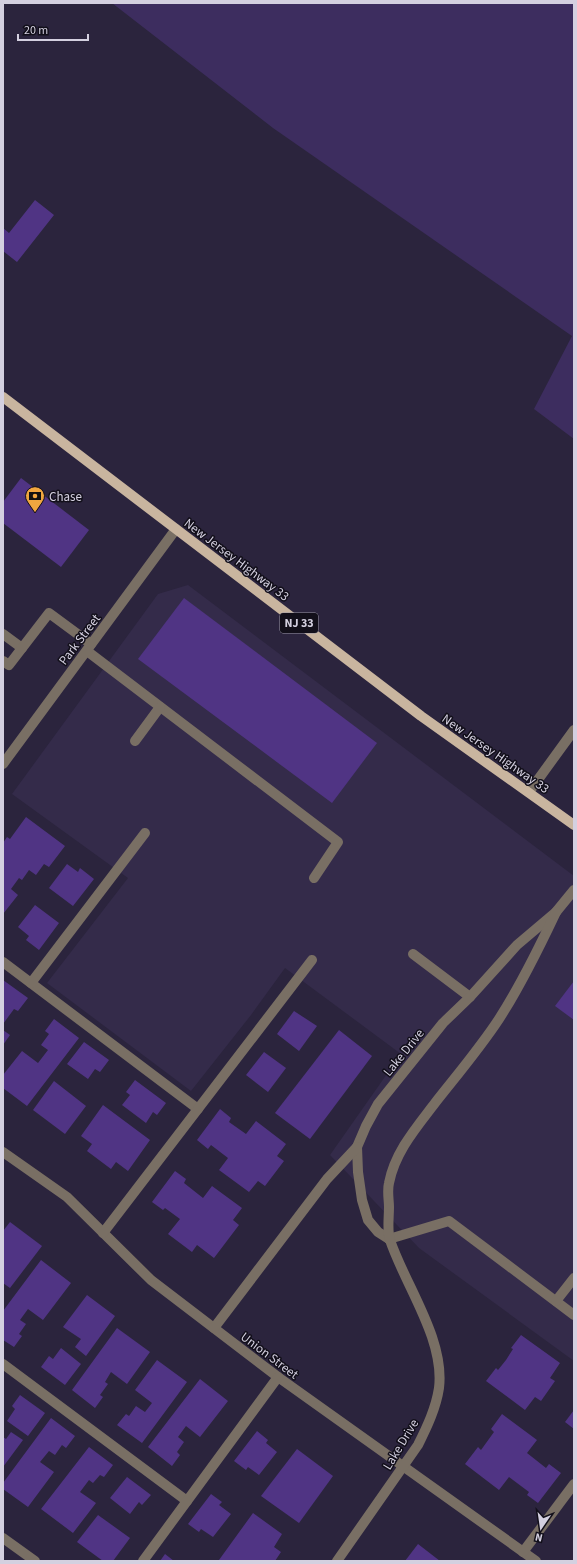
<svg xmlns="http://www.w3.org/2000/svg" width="577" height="1564" font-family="'Source Sans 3',sans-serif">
<rect width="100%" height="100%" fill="#2b243d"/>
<polygon fill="#342b4a" points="188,585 574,876 574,1361 419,1248 330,1155 401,1054 285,968 251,1015 191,1091 47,983 128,878 12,794 158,594"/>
<polygon fill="#3d2d5f" points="112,3 574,3 574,439 534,409 572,336 273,128"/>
<g fill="#503484">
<polygon points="35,200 54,215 17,262 3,251 3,228 9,233"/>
<polygon points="21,478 89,530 61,567 3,523 3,502"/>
<polygon points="184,598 377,743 332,803 138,659"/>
<polygon points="26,817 65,846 49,867 44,864 36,875 29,870 22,880 19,878 11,889 18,895 3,914 3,843 7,837 10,839"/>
<polygon points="67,864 78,872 80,868 94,879 73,906 49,888"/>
<polygon points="35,905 59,923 39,950 26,940 29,936 18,927"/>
<polygon points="3,980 28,998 18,1011 14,1009 3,1024"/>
<polygon points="574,981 574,1020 555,1006"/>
<polygon points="294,1011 317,1026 299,1051 277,1034"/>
<polygon points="54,1019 79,1038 27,1106 3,1088 3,1075 22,1051 38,1063 48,1050 41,1045 49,1034 45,1031"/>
<polygon points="3,1030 10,1035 3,1045"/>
<polygon points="339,1030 372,1056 310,1139 275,1113"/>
<polygon points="84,1042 109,1060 100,1072 95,1069 88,1079 67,1064"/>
<polygon points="264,1052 286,1068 268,1092 246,1075"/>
<polygon points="135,1080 166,1103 157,1115 153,1112 146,1123 122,1105 130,1095 126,1092"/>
<polygon points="54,1081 86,1106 65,1134 33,1110"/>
<polygon points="103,1105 150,1140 128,1171 116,1162 111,1169 87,1151 92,1144 81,1136"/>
<polygon points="220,1109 231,1118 229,1122 246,1134 256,1121 286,1144 277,1156 284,1161 265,1186 258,1181 249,1192 219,1170 228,1158 211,1145 208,1149 197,1140"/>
<polygon points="175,1171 186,1179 184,1183 203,1198 212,1186 242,1208 233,1220 239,1225 214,1258 197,1245 192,1252 168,1234 180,1219 165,1208 163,1210 152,1202"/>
<polygon points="10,1222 42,1246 10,1288 3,1283 3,1231"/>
<polygon points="41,1260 71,1283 43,1320 28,1309 20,1320 26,1324 19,1334 22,1336 14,1347 3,1340 3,1311"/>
<polygon points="87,1295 115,1316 86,1356 75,1347 81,1339 63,1327"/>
<polygon points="117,1328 150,1352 127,1384 111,1372 105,1382 108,1384 100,1395 103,1397 95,1408 72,1390"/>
<polygon points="521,1335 560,1363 550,1378 555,1381 541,1401 535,1397 525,1410 486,1381 496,1368 498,1370 506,1360 513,1349 511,1348"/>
<polygon points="61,1348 81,1364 65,1385 41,1367 49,1356 53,1359"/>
<polygon points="157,1360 187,1382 142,1443 117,1425 126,1414 129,1416 136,1406 145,1412 152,1403 135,1390"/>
<polygon points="200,1379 228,1401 200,1437 186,1426 178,1437 184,1442 177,1452 180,1455 172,1466 148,1447"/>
<polygon points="20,1395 45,1413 28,1436 7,1421 15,1409 12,1406"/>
<polygon points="574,1410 574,1429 565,1422"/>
<polygon points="502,1414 537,1440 527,1453 546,1468 549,1464 561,1473 538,1503 527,1495 529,1492 509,1477 499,1490 465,1464 478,1447 481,1450 494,1432 491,1429"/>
<polygon points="51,1418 75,1436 66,1448 62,1445 55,1455 49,1451 40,1462 54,1472 28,1507 3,1489 3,1483"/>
<polygon points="257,1431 268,1440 266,1443 277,1452 259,1475 248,1467 246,1470 234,1461"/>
<polygon points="11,1432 23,1440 3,1467 3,1437 6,1439"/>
<polygon points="89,1447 113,1465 104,1477 100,1475 93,1483 89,1480 80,1492 96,1503 73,1533 41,1509"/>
<polygon points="297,1449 333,1476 299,1523 261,1496"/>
<polygon points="127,1477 151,1495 142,1505 139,1502 130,1514 110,1498"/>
<polygon points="211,1494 222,1502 219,1505 231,1514 213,1537 201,1529 199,1532 188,1524"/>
<polygon points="253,1513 282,1534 274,1547 281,1552 275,1561 221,1561 219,1560"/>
<polygon points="98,1515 130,1538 113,1561 103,1561 77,1542"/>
<polygon points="418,1544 440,1561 405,1561"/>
<polygon points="165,1554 174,1561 160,1561"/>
</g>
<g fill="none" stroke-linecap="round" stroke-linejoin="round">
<g stroke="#796f64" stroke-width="10">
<polyline points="3,634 22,648"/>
<polyline points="87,651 338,842 314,878"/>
<polyline points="3,661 9,665 49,613 91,644"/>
<polyline points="135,741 160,707"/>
<polyline points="3,764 176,529"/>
<polyline points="529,792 574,730"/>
<polyline points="413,954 470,997"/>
<polyline points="3,962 198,1109"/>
<polyline points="31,983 145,833"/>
<polyline points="3,1152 67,1197 151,1280 278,1377 536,1561"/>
<polyline points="103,1233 312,960"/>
<polyline points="389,1239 378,1232 368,1220 362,1200 358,1172 357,1147 366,1126 378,1104 443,1023 470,997 517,945 556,912 574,890"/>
<polyline points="389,1239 449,1221 574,1315"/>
<polyline points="556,1301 574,1278"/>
<polyline points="214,1328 327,1179 357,1147"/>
<polyline points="3,1364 187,1501"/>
<polyline points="3,1538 35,1561"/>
<polyline points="523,1552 574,1484"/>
<polyline points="143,1561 278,1377"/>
<path d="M 337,1561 L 418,1445 C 427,1427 436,1408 439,1388 C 445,1339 405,1285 390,1240 C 387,1231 389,1217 389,1207 C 389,1200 387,1191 389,1183 C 395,1152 416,1128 435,1103 C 457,1075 480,1048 499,1019 C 521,985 539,948 556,912"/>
</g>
<polyline stroke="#c9b59f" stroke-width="10" points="3,397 421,716 574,825"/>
</g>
<defs>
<g id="bank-pin" transform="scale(1)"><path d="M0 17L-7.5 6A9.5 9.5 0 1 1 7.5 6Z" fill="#f0a63f" stroke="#120f1a"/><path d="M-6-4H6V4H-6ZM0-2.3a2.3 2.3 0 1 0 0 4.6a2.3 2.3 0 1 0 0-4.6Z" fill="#111"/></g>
</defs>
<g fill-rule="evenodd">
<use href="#bank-pin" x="35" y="496"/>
</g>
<g text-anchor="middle" stroke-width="3" stroke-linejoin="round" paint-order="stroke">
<rect fill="#120f1a" stroke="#9a96a5" stroke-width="1" x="280" y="613" width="38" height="20" rx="3"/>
<g font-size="12" font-weight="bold" fill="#d4d0e0">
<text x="299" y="627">NJ 33</text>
</g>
<g font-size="13" fill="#d4d0e0" stroke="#120f1a" text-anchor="start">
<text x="49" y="501">Chase</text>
</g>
<g font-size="13" fill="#d4d0e0" stroke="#120f1a">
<text transform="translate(237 559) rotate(37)" y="5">New Jersey Highway 33</text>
<text transform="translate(79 639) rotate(-53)" y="5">Park Street</text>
<text transform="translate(496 753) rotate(35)" y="5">New Jersey Highway 33</text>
<text transform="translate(403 1052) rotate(-51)" y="5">Lake Drive</text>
<text transform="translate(270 1355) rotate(37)" y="5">Union Street</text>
<text transform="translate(400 1444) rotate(-59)" y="5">Lake Drive</text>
</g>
</g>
<rect width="577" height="1564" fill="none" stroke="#d4d0e0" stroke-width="8"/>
<g transform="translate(541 1528) rotate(193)" stroke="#120f1a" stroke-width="3" paint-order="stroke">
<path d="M0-3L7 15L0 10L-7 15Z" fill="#d4d0e0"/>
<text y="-6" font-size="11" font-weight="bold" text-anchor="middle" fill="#d4d0e0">N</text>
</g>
<path d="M18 34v6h70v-6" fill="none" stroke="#d4d0e0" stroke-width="2"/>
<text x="24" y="34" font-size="12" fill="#d4d0e0" stroke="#120f1a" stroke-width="3" paint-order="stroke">20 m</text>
</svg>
